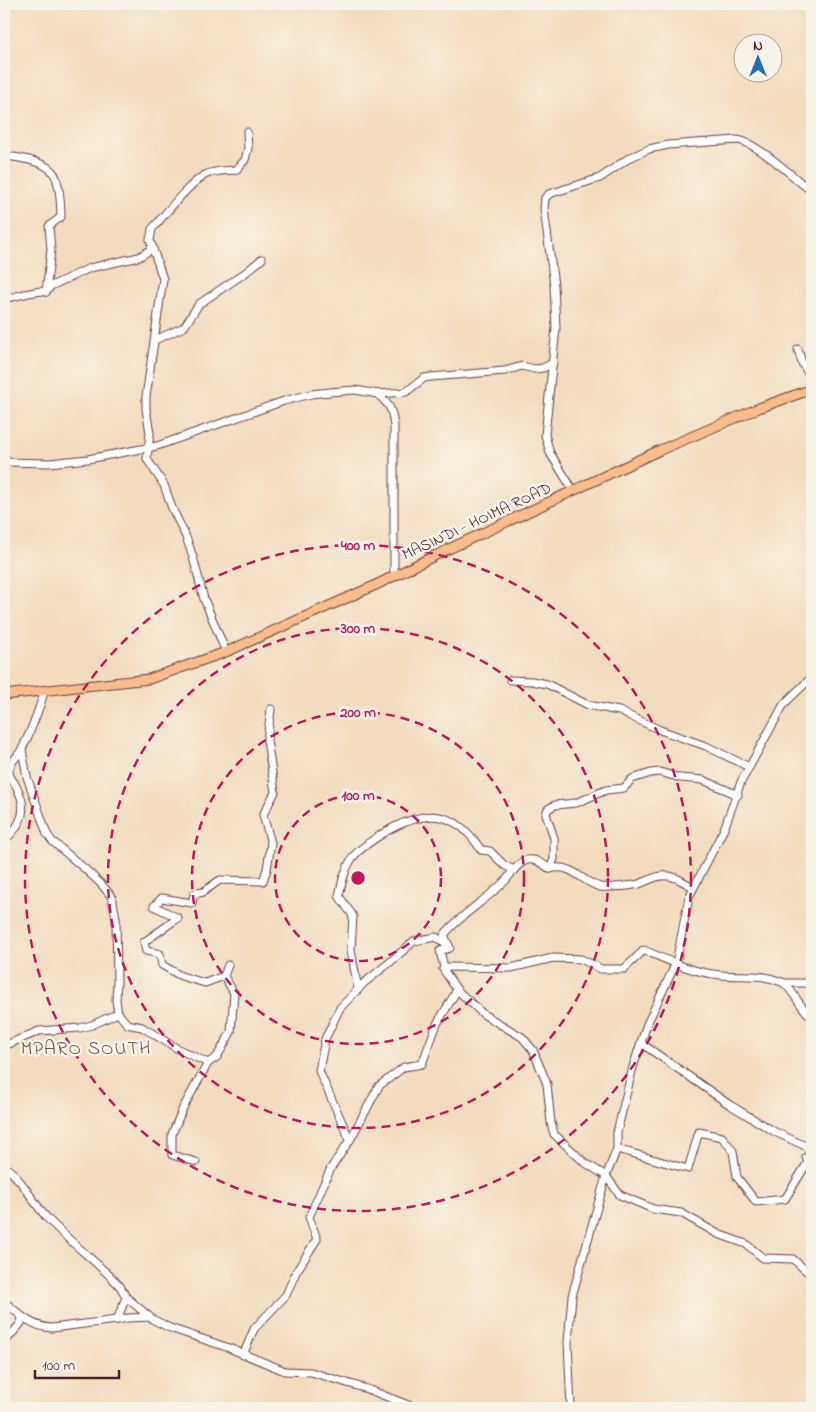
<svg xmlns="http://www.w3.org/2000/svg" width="816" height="1412" font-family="'Indie Flower',sans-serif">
<rect width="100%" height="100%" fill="#f7f3e8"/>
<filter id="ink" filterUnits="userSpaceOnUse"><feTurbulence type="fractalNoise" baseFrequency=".02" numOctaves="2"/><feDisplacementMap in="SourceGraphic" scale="10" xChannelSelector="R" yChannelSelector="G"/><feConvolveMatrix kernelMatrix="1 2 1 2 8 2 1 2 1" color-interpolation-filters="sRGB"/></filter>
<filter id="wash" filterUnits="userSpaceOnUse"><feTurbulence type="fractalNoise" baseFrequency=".0096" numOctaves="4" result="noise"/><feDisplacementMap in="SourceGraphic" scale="20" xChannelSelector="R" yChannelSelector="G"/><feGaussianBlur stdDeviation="1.12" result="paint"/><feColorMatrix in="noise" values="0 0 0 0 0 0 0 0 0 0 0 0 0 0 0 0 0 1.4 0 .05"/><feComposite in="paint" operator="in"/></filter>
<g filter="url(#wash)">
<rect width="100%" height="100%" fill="#f2dcbd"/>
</g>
<g filter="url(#ink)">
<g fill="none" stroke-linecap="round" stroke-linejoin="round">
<g stroke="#633b41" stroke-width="9">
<g id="minor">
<path d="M 4,156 C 17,157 43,161 52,171 C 60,179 61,207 61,217 L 49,226 L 51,250 L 46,292"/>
<path d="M 4,299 C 14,297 39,289 46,292 L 51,286 L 90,268 L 139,257 L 153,248"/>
<polyline points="155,340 184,327 199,304 245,273 262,259"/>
<polyline points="798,349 802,363 812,380"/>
<polyline points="378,394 406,392 424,378 431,377 505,371 522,366 534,369 543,368 553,363"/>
<polyline points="4,462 49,463 88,459 157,446 284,401 311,394 330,392 355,390 378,394 389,406 392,414 394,426 394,576"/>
<path d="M 573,490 L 550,453 L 545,435 L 556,328 L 554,285 L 544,209 L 545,198 L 549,194 L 600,178 L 629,158 L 649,149 L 668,145 L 737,140 C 755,141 797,180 812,192"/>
<path d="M 226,652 L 204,599 L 193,557 L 186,537 L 172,508 L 164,485 L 147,459 L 150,433 L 146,409 L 146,397 L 163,279 L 150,240 L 152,229 C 166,214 188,184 205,175 C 214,170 227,171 236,170 L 245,160 L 248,148 L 247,132"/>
<polyline points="510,680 532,681 547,684 588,705 619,711 660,730 706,746 749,767"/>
<path d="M 4,841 C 23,824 29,808 15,784 C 12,779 8,776 9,770 C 10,761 19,756 23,747 C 32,729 39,709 45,690"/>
<polyline points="550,869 554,859 554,838 546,814 548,809 555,805 576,803 606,790 624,788 632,779 651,773 660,772 680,778 703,780 738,795"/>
<path d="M 693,887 C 685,883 677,877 669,876 C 657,874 649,881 639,884 C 630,886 608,888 600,887 C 581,882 573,863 550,869 C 543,864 534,857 525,861 C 517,864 511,874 506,880 C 487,900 462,913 444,935 L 450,948 L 440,951 L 444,967 L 443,969 L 457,990 L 483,1014 L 522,1037 L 533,1050 L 547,1084 L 551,1123 L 554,1134 L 584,1162 L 606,1176 L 620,1195 L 653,1209 L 681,1213 L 718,1234 L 746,1244 L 763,1258 L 793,1259 L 812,1276"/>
<polyline points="228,965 224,976 205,983 181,976 162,965 160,954 146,951 144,942 178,918 154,906 162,898 192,903 194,894 203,892 220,880 263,881 267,869 271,843 263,815 275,792 267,740 271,709"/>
<path d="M 444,967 L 511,968 L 553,958 L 581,959 L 601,969 L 624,969 L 644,950 C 669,961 694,973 721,975 C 744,977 760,973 782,982 C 792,987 800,1009 812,1017"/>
<polyline points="785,983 812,983"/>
<path d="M 358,990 L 351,950 L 353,916 L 339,896 C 342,882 345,867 354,856 C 362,846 376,838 387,831 C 427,809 455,809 481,850 L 490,851 L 504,865 L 514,870"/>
<polyline points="118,1013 127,1024 142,1027 178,1049 208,1063 183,1108 172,1134 172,1155 196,1162"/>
<polyline points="641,1043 730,1105 775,1132 812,1149"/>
<polyline points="4,1046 39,1031 80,1028 92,1025 118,1013 116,1001 117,981 116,918 112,897 102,885 85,869 52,841 47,834 27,777 22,750"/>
<polyline points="208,1063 217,1057 231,1032 234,993 224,976"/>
<polyline points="350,1140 379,1086 404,1067 422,1064 437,1024 457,990"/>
<polyline points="617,1149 688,1169 699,1132 722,1137 733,1151 737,1177 756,1202 785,1199 808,1162 806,1157 812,1155"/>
<path d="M 4,1166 C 23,1179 32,1202 48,1219 C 67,1239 90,1257 110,1276 L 120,1286 L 126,1297 L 152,1319 L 170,1328 L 229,1348 L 285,1371 L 311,1372 L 367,1389 L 416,1408"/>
<path d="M 4,1301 C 19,1314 31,1327 52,1328 L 117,1320 L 126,1297"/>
<polyline points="117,1320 128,1318 150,1317"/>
<polyline points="4,1343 21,1323 22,1317"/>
<polyline points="243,1355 254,1329 286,1295 296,1272 317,1239 309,1217 331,1168 350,1140 319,1071 325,1039 340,1008 364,983 389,963 414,941 436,937 448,946"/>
<polyline points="571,1408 568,1342 572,1296 606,1176 617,1149 617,1132 633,1067 647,1024 676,963 689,897 724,829 741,782 784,704 812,677"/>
</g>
</g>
<g stroke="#633b41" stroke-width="11">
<polyline id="major" points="4,695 149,679 226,652 376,585 436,555 660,450 759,408 812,389"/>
</g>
<use href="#minor" stroke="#fff" stroke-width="7"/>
<use href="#major" stroke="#f9bc8a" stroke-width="9"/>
</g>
</g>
<g fill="none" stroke="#c2185b" stroke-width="2.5" stroke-dasharray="9 6">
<circle cx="358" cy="878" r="83"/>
<circle cx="358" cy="878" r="166"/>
<circle cx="358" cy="878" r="250"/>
<circle cx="358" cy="878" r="333"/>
</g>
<g text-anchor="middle" stroke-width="5" stroke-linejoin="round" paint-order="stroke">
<g font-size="16" fill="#4a1f2b" stroke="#f7f3e8">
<text transform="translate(476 520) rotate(-25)" y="6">MASINDI - HOIMA ROAD</text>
</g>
<g font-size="19" letter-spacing="1" fill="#7c514c" stroke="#f7f3e8">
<text x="86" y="1054">MPARO SOUTH</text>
</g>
</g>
<circle cx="358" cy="878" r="8" fill="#c2185b" stroke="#f7f3e8" stroke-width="2.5"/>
<g font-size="15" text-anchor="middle" font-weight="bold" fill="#c2185b" stroke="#f7f3e8" stroke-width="5" stroke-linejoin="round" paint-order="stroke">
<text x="358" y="550">400 m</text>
<text x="358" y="633">300 m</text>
<text x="358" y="717">200 m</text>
<text x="358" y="800">100 m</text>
</g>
<rect width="816" height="1412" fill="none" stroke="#f7f3e8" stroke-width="20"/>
<g transform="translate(758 58)"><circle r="24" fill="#f7f3e8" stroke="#b29e9c"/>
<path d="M0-4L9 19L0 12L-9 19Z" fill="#1f6fb2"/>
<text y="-8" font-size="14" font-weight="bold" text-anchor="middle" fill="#4a1f2b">N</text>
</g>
<path d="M35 1370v8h84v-8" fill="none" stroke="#4a1f2b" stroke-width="2.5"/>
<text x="42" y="1370" font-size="15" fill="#4a1f2b" stroke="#f7f3e8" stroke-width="4" paint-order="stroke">100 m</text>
</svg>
